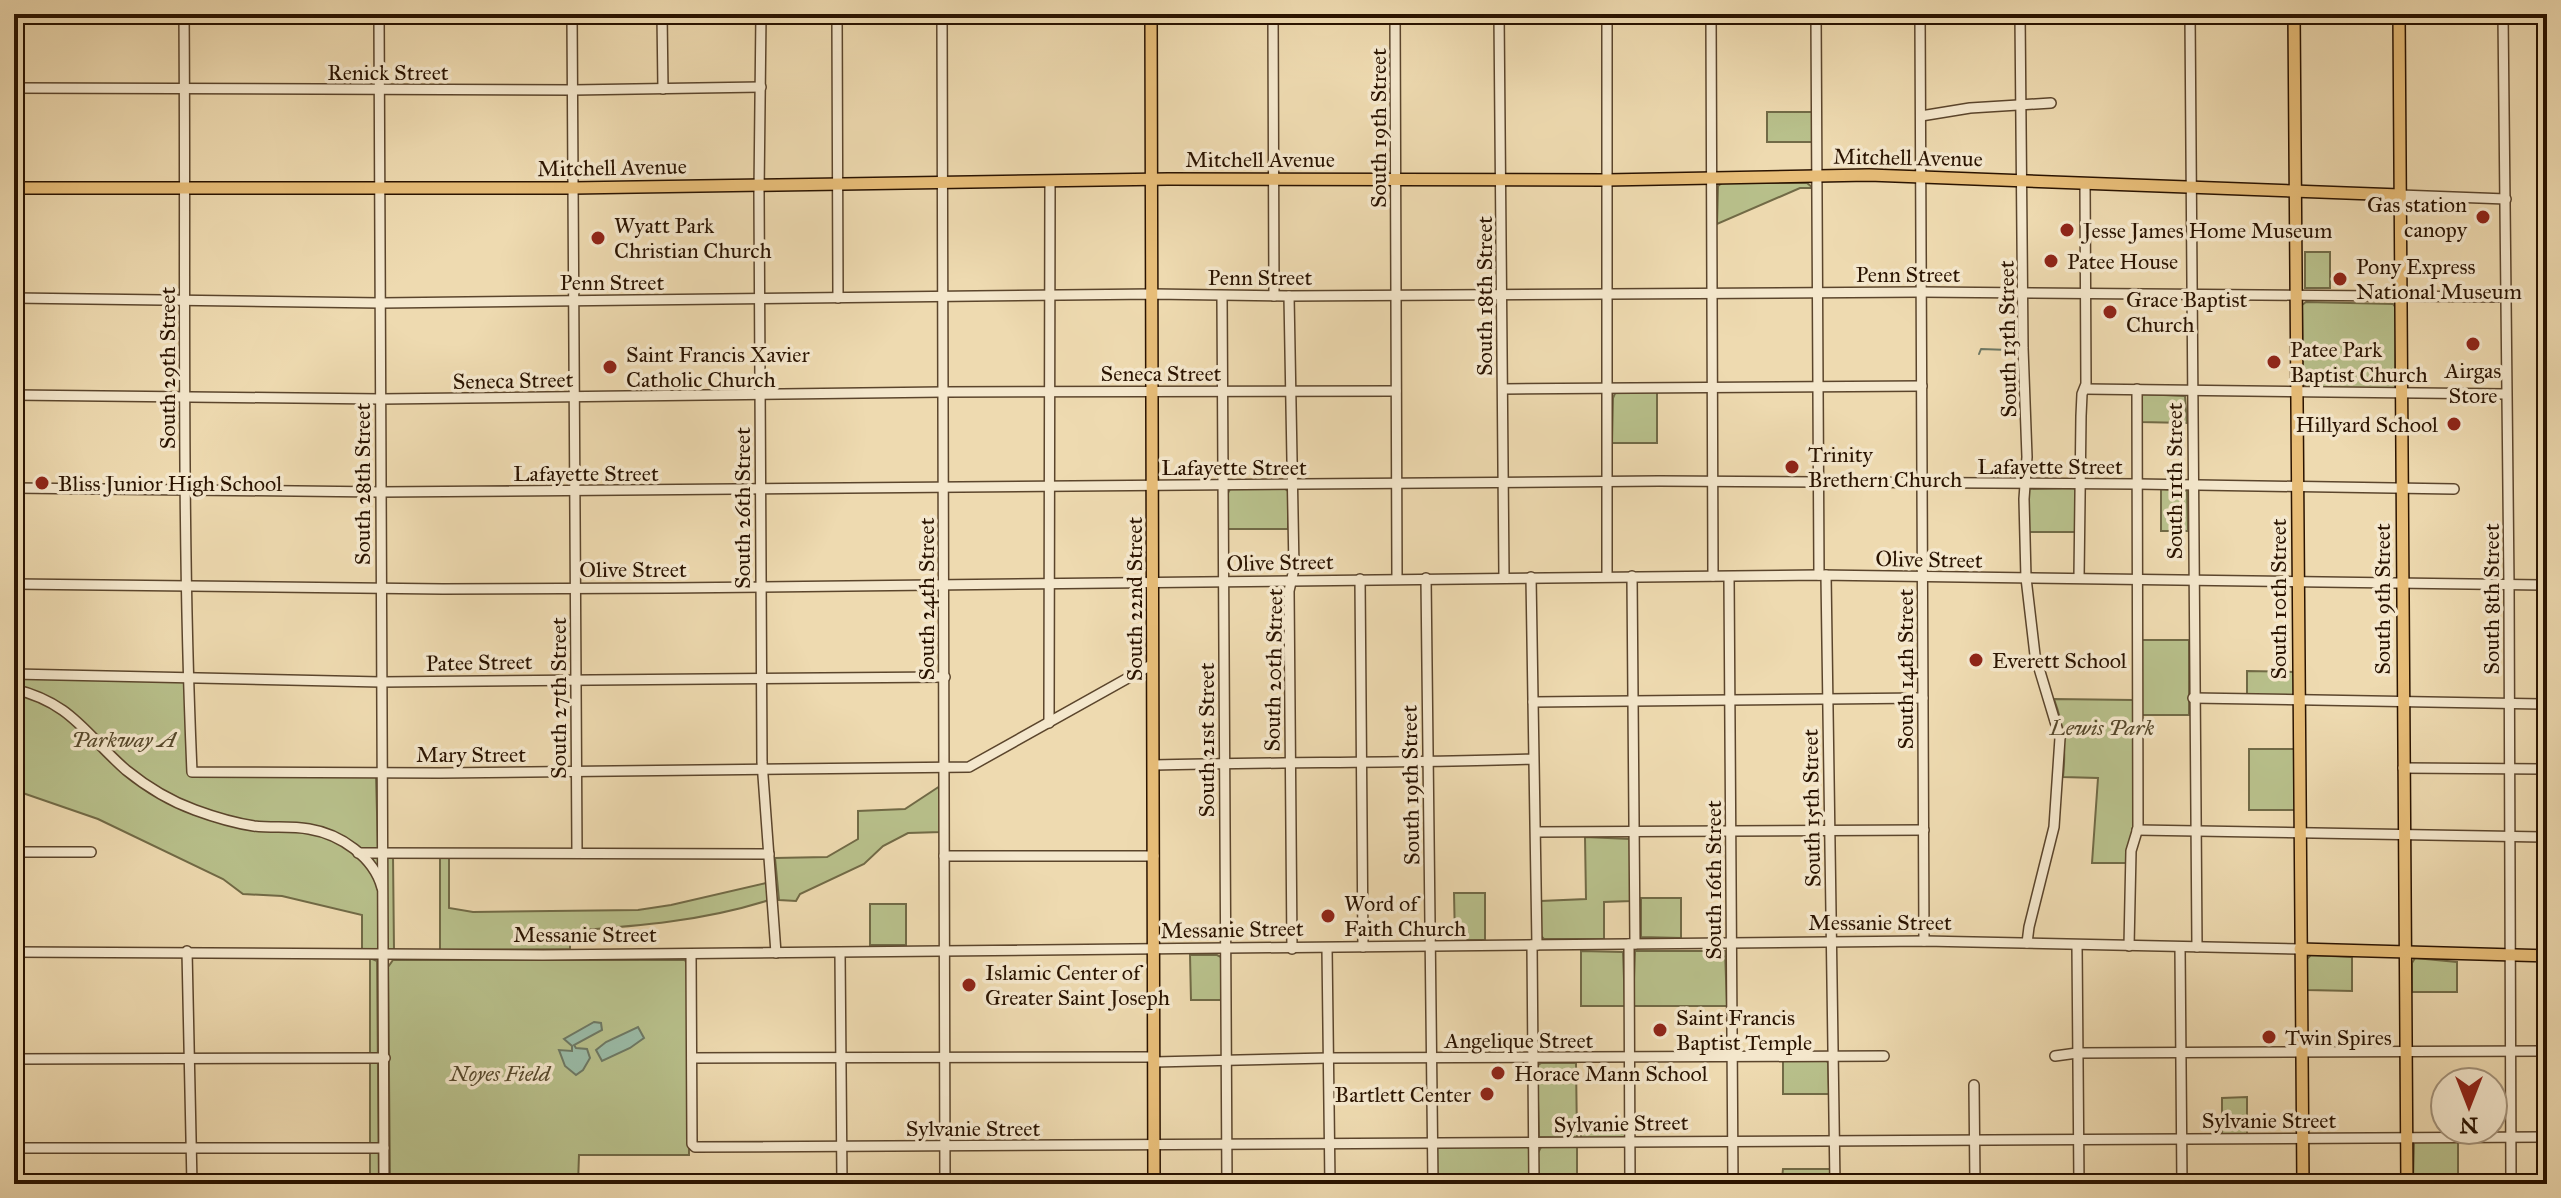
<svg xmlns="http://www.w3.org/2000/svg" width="2561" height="1198" font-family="'IM FELL Great Primer',serif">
<rect width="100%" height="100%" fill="#eedab0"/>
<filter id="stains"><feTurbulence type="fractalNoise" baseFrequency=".0025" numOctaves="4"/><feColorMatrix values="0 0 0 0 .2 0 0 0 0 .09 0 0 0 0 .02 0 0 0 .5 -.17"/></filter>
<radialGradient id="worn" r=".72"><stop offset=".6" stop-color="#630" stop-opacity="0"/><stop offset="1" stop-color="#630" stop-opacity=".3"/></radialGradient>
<g fill="#b8c08b" stroke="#716a46" stroke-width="2">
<rect x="1767" y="112" width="45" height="30"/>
<polygon points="1722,183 1807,183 1813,188 1800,188 1717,224 1718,186"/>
<rect x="2305" y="252" width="25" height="36"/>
<polygon points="2306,302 2393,304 2396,308 2395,389 2308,388 2303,384 2302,305"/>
<polygon points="1616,391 1657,392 1657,443 1612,443 1613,398"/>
<polygon points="2142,394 2185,396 2187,423 2140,422"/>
<polygon points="2073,488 2076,490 2077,532 2029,532 2028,489"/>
<polygon points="1230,489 1285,489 1288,491 1288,529 1227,529 1227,495"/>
<polygon points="2161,489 2187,491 2188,531 2161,531"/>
<rect x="2141" y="640" width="48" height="75"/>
<polygon points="2247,671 2294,672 2294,693 2292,696 2247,695"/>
<polygon points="14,677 182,680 185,683 189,770 376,777 378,848 393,856 394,950 362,949 362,915 282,896 243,894 223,879 98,819 14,790"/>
<path d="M 2054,699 L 2133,700 L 2134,822 L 2126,863 L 2092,863 L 2098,778 L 2063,777 C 2066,748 2064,726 2054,699 Z"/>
<rect x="2249" y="749" width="46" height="61"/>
<polygon points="940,786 941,832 908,833 883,846 864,864 800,894 796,901 779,900 775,858 827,857 858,839 858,811 905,809"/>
<polygon points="1585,837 1630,839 1631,901 1604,902 1604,939 1544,939 1541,936 1541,901 1586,899"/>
<path d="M 449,855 L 449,908 L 473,912 L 638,910 L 671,905 L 766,883 L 769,900 C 704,921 637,926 570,931 L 570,949 L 440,950 L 440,856 Z"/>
<polygon points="1454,893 1485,893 1485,940 1455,940"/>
<polygon points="1641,898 1681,898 1681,938 1641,937"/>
<rect x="870" y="904" width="36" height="41"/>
<polygon points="1581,951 1623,952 1625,1006 1581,1006"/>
<polygon points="1635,951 1725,951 1727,1006 1633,1006"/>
<polygon points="1190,955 1217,955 1221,957 1222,1000 1191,1000"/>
<polygon points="2311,955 2352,957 2352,991 2307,990 2307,959"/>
<polygon points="370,958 377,961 379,1184 370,1184"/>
<polygon points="2415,958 2457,962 2457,992 2412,992 2412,963"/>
<polygon points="393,960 685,960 688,966 689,1155 579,1155 578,1184 390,1184 388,967"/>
<polygon points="1826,1059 1828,1063 1829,1094 1783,1094 1783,1060"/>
<polygon points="1541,1063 1576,1063 1577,1138 1539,1137 1537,1066"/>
<polygon points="2247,1097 2247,1134 2222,1135 2222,1098"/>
<polygon points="1626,1120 1625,1138 1581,1138 1581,1121"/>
<polygon points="2458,1141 2458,1182 2413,1182 2414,1142"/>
<polygon points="1439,1147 1527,1147 1530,1149 1531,1184 1436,1184 1436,1150"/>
<polygon points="1541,1147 1577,1147 1577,1184 1539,1184 1538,1153"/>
<polygon points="1783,1169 1831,1169 1831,1184 1737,1184 1737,1180 1782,1179"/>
</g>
<g fill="#9abba7" stroke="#6d7864" stroke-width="2">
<polygon points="594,1022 601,1023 602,1030 574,1045 576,1048 587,1049 590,1058 583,1070 576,1075 565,1066 559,1050 572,1051 572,1046 564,1039"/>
<polygon points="638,1027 644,1038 630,1048 602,1061 596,1050 606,1042"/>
</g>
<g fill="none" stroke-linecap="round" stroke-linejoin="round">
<polyline stroke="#6d7864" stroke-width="2" points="1979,354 1981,349 2009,350"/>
<g stroke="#5b452c" stroke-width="12">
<g id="minor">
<path d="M 184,14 C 186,267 181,520 192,772 L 440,773 L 969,767 L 1153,664"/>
<polyline points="379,14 384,1184"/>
<polyline points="572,14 577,853"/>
<polyline points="662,14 663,89"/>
<polyline points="761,14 759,192 762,762 776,953"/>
<polyline points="837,14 838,298"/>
<polyline points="942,14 945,1184"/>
<polyline points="1273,14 1274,296"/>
<polyline points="1395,14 1397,579"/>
<polyline points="1499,14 1504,577"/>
<polyline points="1607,14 1607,576"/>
<polyline points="1711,14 1713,576"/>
<polyline points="1816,14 1819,575"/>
<polyline points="1920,14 1924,941"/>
<polyline points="2020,14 2023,348 2027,457 2024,499 2026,578 2035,655 2060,738 2054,827 2029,927 2027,943"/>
<polyline points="2190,14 2197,947"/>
<polyline points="2503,14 2509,585 2511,1184"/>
<polyline points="761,19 919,14"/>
<polyline points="14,88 573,90 761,87"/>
<polyline points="1921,116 1970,108 2051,103"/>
<polyline points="2400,195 2506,199"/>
<polyline points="1222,296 1227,1184"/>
<polyline points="1289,296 1294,569 1289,591 1292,949"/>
<polyline points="14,298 381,303 1153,294 1289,296 1921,292 2505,297"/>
<polyline points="1503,389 1922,386"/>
<polyline points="2085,389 2506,394"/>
<polyline points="14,395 380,399 943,392 1396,391"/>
<polyline points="14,488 380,492 1659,481 2137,484 2454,489"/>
<polyline points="1826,575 1835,1184"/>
<polyline points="1632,576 1635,944"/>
<polyline points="1531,577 1537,945"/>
<polyline points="1729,577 1733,1184"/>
<polyline points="1426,578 1433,1184"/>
<polyline points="2079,578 2081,416 2082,394 2086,384 2085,184"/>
<polyline points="1360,579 1363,947"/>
<polyline points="14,584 443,589 670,588 1819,575 2547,585"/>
<polyline points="14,674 381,682 945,677"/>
<path d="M 14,689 C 72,703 85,734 126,770 C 147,787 170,801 195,810 C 214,817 234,823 254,826 C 272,828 291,826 309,829 C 340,834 374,857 382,888"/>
<polyline points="2193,698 2547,704"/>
<polyline points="1533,702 1923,698"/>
<polyline points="1049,723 1050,181"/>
<path d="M 1154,765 C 1280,762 1407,763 1533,759"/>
<polyline points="2403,768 2547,769"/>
<polyline points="2137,830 2547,837"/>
<polyline points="1536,832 1924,830"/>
<polyline points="14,852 91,852"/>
<polyline points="358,853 769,854"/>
<polyline points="944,856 1154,856"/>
<polyline points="1629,944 1630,1184"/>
<polyline points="1532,945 1534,1184"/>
<polyline points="2077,945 2079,1184"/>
<polyline points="2129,946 2131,851 2138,828 2137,389"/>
<polyline points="2180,947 2182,1184"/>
<polyline points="1327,948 1330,1184"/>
<polyline points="187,951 192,1184"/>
<polyline points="14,952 543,955 1924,941 2300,949"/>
<polyline points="840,953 842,1184"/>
<polyline points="691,954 692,1144 695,1147 2547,1137"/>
<polyline points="2055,1056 2077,1053 2547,1051"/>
<polyline points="692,1058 1154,1057"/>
<polyline points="14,1059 385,1058"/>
<polyline points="1154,1062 1328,1058 1884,1056"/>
<polyline points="1974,1085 1975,1184"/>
<polyline points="14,1148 384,1148"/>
</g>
</g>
<g stroke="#2a1300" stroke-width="14">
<g id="major">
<polyline points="1151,14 1154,1184"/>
<polyline points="2294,14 2303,1184"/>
<polyline points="2399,14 2407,1184"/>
<polyline points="14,188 573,188 1168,179 1606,180 1869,175 2400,195"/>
<polyline points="2300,949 2547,956"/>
</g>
</g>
<use href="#minor" stroke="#f4e7cc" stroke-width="9"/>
<use href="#major" stroke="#e7bd78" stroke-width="11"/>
</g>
<g fill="#8f2418" stroke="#f4e7cc" stroke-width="3">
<circle cx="2483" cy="217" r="8"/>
<circle cx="2067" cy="230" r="8"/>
<circle cx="598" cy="238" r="8"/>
<circle cx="2051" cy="261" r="8"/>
<circle cx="2340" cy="279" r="8"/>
<circle cx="2110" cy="312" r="8"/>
<circle cx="2473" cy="344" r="8"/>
<circle cx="2274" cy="362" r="8"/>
<circle cx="610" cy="367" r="8"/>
<circle cx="2454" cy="424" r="8"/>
<circle cx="1792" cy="467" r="8"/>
<circle cx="42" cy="483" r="8"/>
<circle cx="1976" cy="660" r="8"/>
<circle cx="1328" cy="916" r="8"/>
<circle cx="969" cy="985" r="8"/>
<circle cx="1660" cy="1030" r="8"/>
<circle cx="2269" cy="1037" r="8"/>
<circle cx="1498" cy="1073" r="8"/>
<circle cx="1487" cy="1094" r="8"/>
</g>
<g text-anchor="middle" stroke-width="7" stroke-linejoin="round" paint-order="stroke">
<g font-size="22" fill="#2a1300" stroke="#f4e7cc">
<text x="388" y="80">Renick Street</text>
<text transform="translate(1378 128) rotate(-90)" y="8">South 19th Street</text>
<text transform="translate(1908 157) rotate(1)" y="8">Mitchell Avenue</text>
<text x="1260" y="167">Mitchell Avenue</text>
<text transform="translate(612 167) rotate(-1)" y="8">Mitchell Avenue</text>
<text x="1908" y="282">Penn Street</text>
<text x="1260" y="285">Penn Street</text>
<text x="612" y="290">Penn Street</text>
<text transform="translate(1484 296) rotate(-90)" y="8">South 18th Street</text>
<text transform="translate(2007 339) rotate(-91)" y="8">South 13th Street</text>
<text transform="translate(167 368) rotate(-90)" y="8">South 29th Street</text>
<text x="1161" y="381">Seneca Street</text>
<text transform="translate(513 380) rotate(-1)" y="8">Seneca Street</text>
<text x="2050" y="474">Lafayette Street</text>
<text x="1234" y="475">Lafayette Street</text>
<text x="586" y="481">Lafayette Street</text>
<text transform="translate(2174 481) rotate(-90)" y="8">South 11th Street</text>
<text transform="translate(362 484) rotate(-90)" y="8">South 28th Street</text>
<text transform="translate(742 508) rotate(-90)" y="8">South 26th Street</text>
<text transform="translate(1929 559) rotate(1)" y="8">Olive Street</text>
<text transform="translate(1280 562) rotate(-1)" y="8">Olive Street</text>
<text x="633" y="577">Olive Street</text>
<text transform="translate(926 599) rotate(-90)" y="8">South 24th Street</text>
<text transform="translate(1134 599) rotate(-90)" y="8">South 22nd Street</text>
<text transform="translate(2278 599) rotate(-90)" y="8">South 10th Street</text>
<text transform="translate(2382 599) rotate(-90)" y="8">South 9th Street</text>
<text transform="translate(2491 599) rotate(-90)" y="8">South 8th Street</text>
<text transform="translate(479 662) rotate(-1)" y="8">Patee Street</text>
<text transform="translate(1905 669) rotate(-90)" y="8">South 14th Street</text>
<text transform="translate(1273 670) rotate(-89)" y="8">South 20th Street</text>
<text transform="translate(558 698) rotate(-90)" y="8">South 27th Street</text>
<text transform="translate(1206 740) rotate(-90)" y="8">South 21st Street</text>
<text x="471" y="762">Mary Street</text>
<text transform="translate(1410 785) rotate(-91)" y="8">South 19th Street</text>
<text transform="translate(1811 808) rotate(-91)" y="8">South 15th Street</text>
<text transform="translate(1713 880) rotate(-90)" y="8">South 16th Street</text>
<text x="1880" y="930">Messanie Street</text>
<text transform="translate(1232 929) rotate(-1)" y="8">Messanie Street</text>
<text x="585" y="942">Messanie Street</text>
<text x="1519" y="1048">Angelique Street</text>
<text x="2269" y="1128">Sylvanie Street</text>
<text transform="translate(1621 1123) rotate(-1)" y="8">Sylvanie Street</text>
<text x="973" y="1136">Sylvanie Street</text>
</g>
<g font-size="22" fill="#2a1300" stroke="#f4e7cc" text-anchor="start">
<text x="2467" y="212" text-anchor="end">Gas station<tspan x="2467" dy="25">canopy</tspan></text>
<text x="614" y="233">Wyatt Park<tspan x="614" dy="25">Christian Church</tspan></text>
<text x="2083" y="238">Jesse James Home Museum</text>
<text x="2067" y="269">Patee House</text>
<text x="2356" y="274">Pony Express<tspan x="2356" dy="25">National Museum</tspan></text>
<text x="2126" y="307">Grace Baptist<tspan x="2126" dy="25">Church</tspan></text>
<text x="2290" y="357">Patee Park<tspan x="2290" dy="25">Baptist Church</tspan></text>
<text x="626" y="362">Saint Francis Xavier<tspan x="626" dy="25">Catholic Church</tspan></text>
<text x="2473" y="378" text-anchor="middle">Airgas<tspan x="2473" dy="25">Store</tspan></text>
<text x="2438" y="432" text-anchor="end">Hillyard School</text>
<text x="1808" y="462">Trinity<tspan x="1808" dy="25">Brethern Church</tspan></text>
<text x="58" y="491">Bliss Junior High School</text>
<text x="1992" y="668">Everett School</text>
<text x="1344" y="911">Word of<tspan x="1344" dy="25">Faith Church</tspan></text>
<text x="985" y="980">Islamic Center of<tspan x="985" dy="25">Greater Saint Joseph</tspan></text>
<text x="1676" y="1025">Saint Francis<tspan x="1676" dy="25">Baptist Temple</tspan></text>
<text x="2285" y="1045">Twin Spires</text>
<text x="1514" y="1081">Horace Mann School</text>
<text x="1471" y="1102" text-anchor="end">Bartlett Center</text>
</g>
<g font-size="22" font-style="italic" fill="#55472a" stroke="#f4e7cc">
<text x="2102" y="735">Lewis Park</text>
<text x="124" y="747">Parkway A</text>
<text x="500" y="1081">Noyes Field</text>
</g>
</g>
<rect width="2561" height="1198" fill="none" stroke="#eedab0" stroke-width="48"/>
<rect x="16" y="16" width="2529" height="1166" fill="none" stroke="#2a1300" stroke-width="4"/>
<rect x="24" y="24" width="2513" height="1150" fill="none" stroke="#2a1300" stroke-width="2"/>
<g transform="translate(2469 1106) rotate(180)"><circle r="38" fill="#f4e7cc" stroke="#a3927a" stroke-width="2"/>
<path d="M0-6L14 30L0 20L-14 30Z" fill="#8f2418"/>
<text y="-12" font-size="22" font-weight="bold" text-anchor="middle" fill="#2a1300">N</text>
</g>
<rect width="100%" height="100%" filter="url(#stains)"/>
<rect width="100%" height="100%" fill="url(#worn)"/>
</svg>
